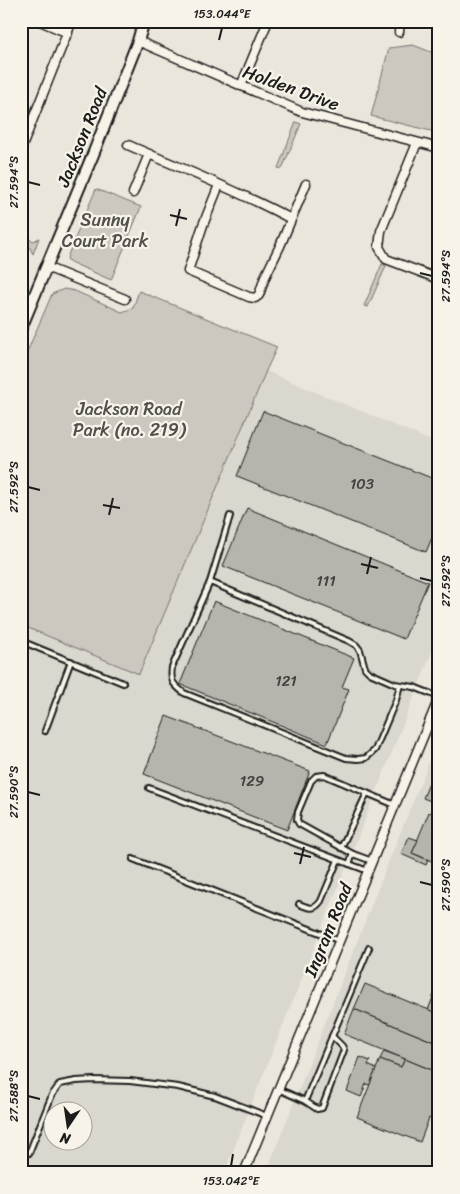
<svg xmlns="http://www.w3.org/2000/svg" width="460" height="1194" font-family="Sriracha,sans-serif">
<rect width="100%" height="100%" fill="#eae6dc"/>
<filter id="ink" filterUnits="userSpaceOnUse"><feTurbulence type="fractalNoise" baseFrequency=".02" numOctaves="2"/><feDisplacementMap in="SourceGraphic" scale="10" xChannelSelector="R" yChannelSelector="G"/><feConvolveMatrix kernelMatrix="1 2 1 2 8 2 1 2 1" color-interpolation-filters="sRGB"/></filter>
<g filter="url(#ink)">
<g fill="#dad7ce" fill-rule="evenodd">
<path d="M 266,371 L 439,444 L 439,634 L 224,1173 L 21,1173 L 21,625 L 139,674 ZM 52,1112 L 82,1112 L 82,1142 L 52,1142 Z"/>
<polygon points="439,738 439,1173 266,1173 392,853"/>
</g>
<g fill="#ccc8c0" stroke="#74726e">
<polygon points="413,45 439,55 439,133 371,116 389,48"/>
<polygon points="296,122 301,124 282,169 278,168"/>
<polygon points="96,189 141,207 111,280 70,262 67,259 68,255"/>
<polygon points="21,236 34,241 39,238 33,254 30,248 21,244"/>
<polygon points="382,264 386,266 368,307 364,306"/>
<polygon points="64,289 75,291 122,312 133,308 139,291 277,347 266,371 139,674 21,625 21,366 52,294"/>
</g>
<g fill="#b6b4ac" stroke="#1c1c1c">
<polygon points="263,411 439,481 439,521 426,552 237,476"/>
<polygon points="247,508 428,582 404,639 223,566"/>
<polygon points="214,601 354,658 342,687 349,689 327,744 180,684"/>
<polygon points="166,716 310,771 287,830 144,774"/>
<polygon points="435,769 439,770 439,797 436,803 423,798"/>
<polygon points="429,812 439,815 439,864 412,853"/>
<polygon points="409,837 418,840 412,853 428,860 426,865 401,854"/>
<polygon points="439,982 439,1014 428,1010"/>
<polygon points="365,984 439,1014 439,1044 354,1009"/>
<polygon points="354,1009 439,1044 439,1073 344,1034"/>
<polygon points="384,1051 405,1059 401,1067 380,1059"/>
<polygon points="360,1057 370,1061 368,1065 376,1069 370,1085 366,1084 361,1097 347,1091"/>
<polygon points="380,1059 401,1067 405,1059 439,1073 439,1121 429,1118 420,1142 357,1117"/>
</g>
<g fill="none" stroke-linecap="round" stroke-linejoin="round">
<g stroke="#1c1c1c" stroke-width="8">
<g id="service">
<path d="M 230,516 L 210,582 L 172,667 C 170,682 173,684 184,693 L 346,758 L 358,759 L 366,758 L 375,750 L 396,700 L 400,685"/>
<polyline points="210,582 349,641 356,645 360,650 365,668 370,673 395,684 414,687 439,697"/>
<polyline points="21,641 123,683"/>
<polyline points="45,731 71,661"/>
<polyline points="149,788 368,871"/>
<polyline points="341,848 367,793"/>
<polyline points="353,854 372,861"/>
<polyline points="133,859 340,941"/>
<polyline points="349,864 353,854 299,824 297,820 298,812 311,781 316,776 324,775 395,805"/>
<path d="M 299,904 C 309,908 314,911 321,901 L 338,860"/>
<polyline points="278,1089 305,1101 369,948"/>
<polyline points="305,1101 317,1109 322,1108 344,1050 342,1046 332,1036"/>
<polyline points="29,1153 52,1095 60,1084 76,1081 93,1080 130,1081 178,1087 215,1096 267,1116"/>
</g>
</g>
<g stroke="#1c1c1c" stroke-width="11">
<g id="minor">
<polyline points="40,21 68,33"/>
<polyline points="399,32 400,21"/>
<polyline points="138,41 302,112 439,148"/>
<polyline points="241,86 268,21"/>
<polyline points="417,143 381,231 379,247 386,259 439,279"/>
<path d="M 128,145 C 183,169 239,191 291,219"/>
<polyline points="21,149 72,21"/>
<polyline points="219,185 203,225 188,271 249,297 255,298 259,295 265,277 280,246 306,184"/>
<polyline points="133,193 149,154"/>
<polyline points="46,267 125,299"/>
<polyline points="244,1173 439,698"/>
</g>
</g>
<g stroke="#1c1c1c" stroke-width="14">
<polyline id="tertiary" points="21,328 94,152 138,41 144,21"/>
</g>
<use href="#service" stroke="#f7f3e8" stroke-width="4"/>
<use href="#minor" stroke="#f7f3e8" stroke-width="8"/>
<use href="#tertiary" stroke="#f7f3e8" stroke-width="10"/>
</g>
</g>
<path fill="none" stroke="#1c1c1c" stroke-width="2" d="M 219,40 L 222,28M 28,182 L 40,185M 170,215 L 187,219M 176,226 L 180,209M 420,273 L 432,276M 28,487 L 40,490M 103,505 L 120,508M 109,515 L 113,498M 361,564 L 378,568M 367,574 L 371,557M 420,578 L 432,581M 28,792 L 40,795M 294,853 L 311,857M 300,864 L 304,847M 420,882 L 432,885M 28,1096 L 40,1099M 231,1166 L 233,1154"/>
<g text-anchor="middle" stroke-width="4.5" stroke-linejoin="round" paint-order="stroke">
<g font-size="15" fill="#424240">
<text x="362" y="489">103</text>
<text x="326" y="586">111</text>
<text x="286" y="686">121</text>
<text x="252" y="786">129</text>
</g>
<g font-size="18" fill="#1c1c1c" stroke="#f7f3e8">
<text transform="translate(291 88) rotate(20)" y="6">Holden Drive</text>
<text transform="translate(82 137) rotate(-68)" y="6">Jackson Road</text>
<text transform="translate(328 930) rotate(-68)" y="6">Ingram Road</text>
</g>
<g font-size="18" fill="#51504d" stroke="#f7f3e8">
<text x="105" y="226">Sunny<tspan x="105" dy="21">Court Park</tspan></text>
<text x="129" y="415">Jackson Road<tspan x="129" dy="21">Park (no. 219)</tspan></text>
</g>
</g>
<rect width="460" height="1194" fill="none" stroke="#f7f3e8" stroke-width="55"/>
<g transform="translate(68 1126) rotate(193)"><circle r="24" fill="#f7f3e8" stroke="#9f9d96"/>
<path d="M0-4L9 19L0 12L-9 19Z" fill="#1c1c1c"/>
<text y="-8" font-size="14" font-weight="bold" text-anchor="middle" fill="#1c1c1c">N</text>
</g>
<rect x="28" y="28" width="404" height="1138" fill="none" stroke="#1c1c1c" stroke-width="2"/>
<g font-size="12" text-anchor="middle" fill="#1c1c1c">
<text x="222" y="18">153.044°E</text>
<text transform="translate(14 182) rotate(-90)" y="4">27.594°S</text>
<text transform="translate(446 276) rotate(-90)" y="4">27.594°S</text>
<text transform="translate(14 487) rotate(-90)" y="4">27.592°S</text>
<text transform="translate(446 581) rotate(-90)" y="4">27.592°S</text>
<text transform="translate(14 792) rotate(-90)" y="4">27.590°S</text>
<text transform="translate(446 885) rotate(-90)" y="4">27.590°S</text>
<text transform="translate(14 1096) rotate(-90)" y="4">27.588°S</text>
<text x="231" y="1185">153.042°E</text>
</g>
</svg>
